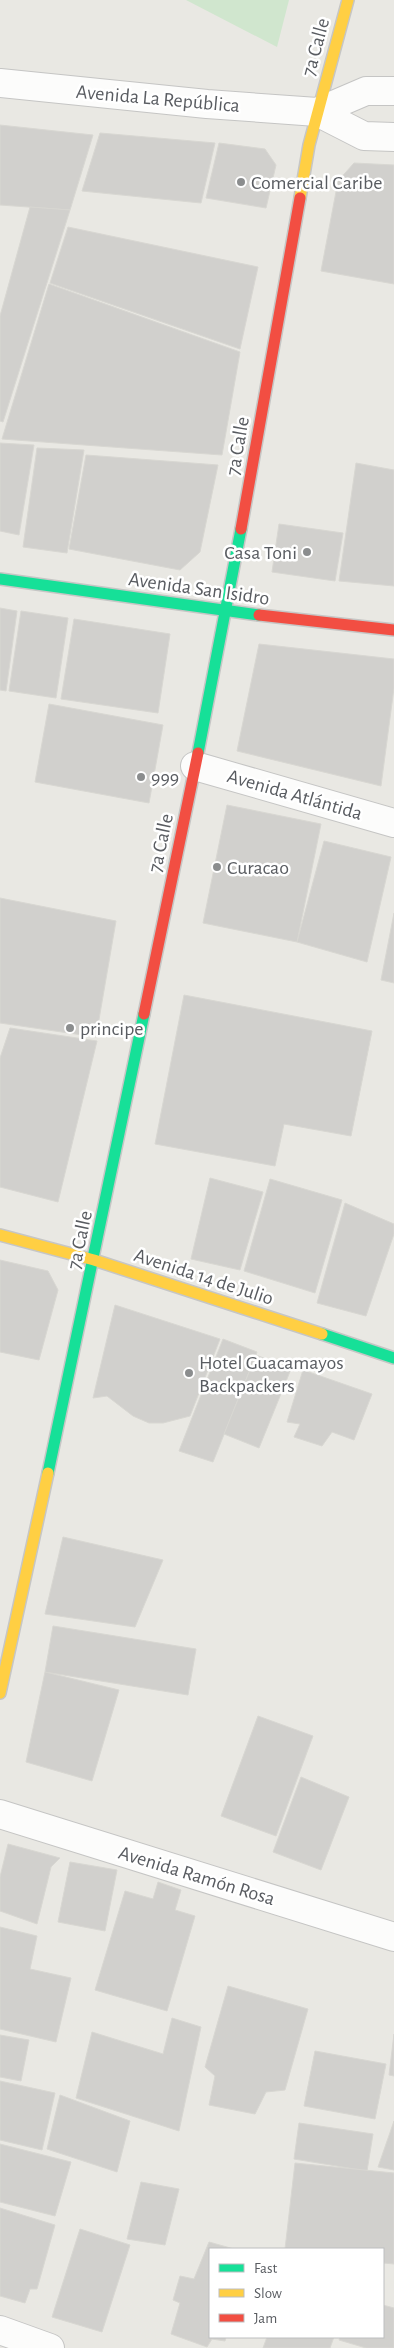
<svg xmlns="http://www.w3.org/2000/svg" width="394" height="2348" font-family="'Alegreya Sans',sans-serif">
<rect width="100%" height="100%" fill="#e9e8e3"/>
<polygon fill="#d0e6ce" points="186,0 289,0 277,47"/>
<g fill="#d1d0cd" stroke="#d8d7d2">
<polygon points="0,125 93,135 70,210 0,205"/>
<polygon points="100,133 215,143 201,203 82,191"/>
<polygon points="219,143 265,149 276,165 266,208 206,198"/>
<polygon points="354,163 394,165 394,284 321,271 338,181"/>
<polygon points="30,207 70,210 3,422 0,421 0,316"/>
<polygon points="68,227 258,267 240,349 50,283"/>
<polygon points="49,284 240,352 222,455 2,439"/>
<polygon points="0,443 34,445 19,535 0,531"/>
<polygon points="37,448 84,450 67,553 23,547"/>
<polygon points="86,455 218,465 200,552 180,570 69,549"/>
<polygon points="356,463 394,470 394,586 339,581"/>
<polygon points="279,524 343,533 335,581 272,572"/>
<polygon points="0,608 17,611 6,691 0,690"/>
<polygon points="21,611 68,618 56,698 9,691"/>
<polygon points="74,619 170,634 158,713 61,699"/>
<polygon points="259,644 394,659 394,688 381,786 237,751"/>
<polygon points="49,704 163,725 149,803 35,782"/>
<polygon points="227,805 321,824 297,942 203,923"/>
<polygon points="324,841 391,857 367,962 297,942"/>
<polygon points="0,898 116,921 96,1037 0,1023"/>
<polygon points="394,913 394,983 381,980"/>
<polygon points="184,995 372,1031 351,1136 284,1124 275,1166 155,1144"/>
<polygon points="10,1028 97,1041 58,1202 0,1187 0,1058"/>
<polygon points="210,1178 263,1192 240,1270 191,1259"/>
<polygon points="270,1179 342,1200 315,1293 244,1271"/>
<polygon points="345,1203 394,1224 394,1234 366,1316 317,1303"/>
<polygon points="0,1260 48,1271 58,1290 39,1360 0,1352"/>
<polygon points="115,1305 220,1339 190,1416 163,1423 149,1423 133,1416 107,1396 93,1398"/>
<polygon points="223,1339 257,1352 213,1462 179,1451"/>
<polygon points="256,1355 291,1369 259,1448 224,1434"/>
<polygon points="303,1370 372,1394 354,1440 332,1432 322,1446 294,1437 300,1424 287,1422"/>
<polygon points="63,1537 163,1560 135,1627 45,1614"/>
<polygon points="53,1626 196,1649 188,1695 45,1672"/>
<polygon points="45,1672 119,1690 92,1781 26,1762"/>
<polygon points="258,1716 313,1736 276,1836 221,1816"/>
<polygon points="301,1777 349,1797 321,1870 273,1852"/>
<polygon points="8,1844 60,1858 51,1867 37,1924 0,1911 0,1877"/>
<polygon points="70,1862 117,1870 105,1931 58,1922"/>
<polygon points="158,1882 181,1890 175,1910 195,1916 167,2011 95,1990 125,1891 153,1899"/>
<polygon points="0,1927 37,1936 30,1969 71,1978 56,2042 0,2029"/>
<polygon points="228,1986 308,2009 285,2090 266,2092 255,2114 209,2105 215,2076 205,2067"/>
<polygon points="172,2018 201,2027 179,2131 76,2098 92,2032 163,2054"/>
<polygon points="394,2034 394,2076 389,2075"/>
<polygon points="0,2035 29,2040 21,2081 0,2077"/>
<polygon points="315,2051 386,2064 375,2119 304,2106"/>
<polygon points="0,2081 55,2093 42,2150 0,2140"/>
<polygon points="60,2095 130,2121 117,2172 47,2149"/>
<polygon points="394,2121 394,2170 378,2167"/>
<polygon points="299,2123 373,2134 367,2171 294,2159"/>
<polygon points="0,2144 71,2162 55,2216 0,2202"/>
<polygon points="295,2163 394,2173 394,2264 383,2263 383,2249 285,2249"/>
<polygon points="141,2182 179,2189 165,2245 127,2239"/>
<polygon points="0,2208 55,2225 37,2289 30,2289 25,2303 0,2296"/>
<polygon points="80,2229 130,2245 102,2332 52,2317"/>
<polygon points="209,2242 234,2249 210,2249 210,2337 226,2337 225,2341 212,2339 207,2347 171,2334 180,2303 173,2300 180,2276 194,2279"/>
<polygon points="383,2305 394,2308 394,2348 366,2348 339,2340 340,2337 383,2337"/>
<polygon points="267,2337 334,2337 330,2348 263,2348"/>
</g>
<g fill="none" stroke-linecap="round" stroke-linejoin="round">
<g stroke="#c5c5c4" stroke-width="30">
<g id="street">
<polyline points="0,83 207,104 317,112 364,136 394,137"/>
<polyline points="317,112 366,91 394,91"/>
<polyline points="195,766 394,823"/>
<polyline points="0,1814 394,1937"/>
<polyline points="0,2330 50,2348"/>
</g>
</g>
<g stroke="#c6c6c5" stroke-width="14">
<g id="fast">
<polyline points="0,579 259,615"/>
<polyline points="198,753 241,529"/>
<polyline points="322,1334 394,1358"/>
<polyline points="48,1473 144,1014"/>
</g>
</g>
<g stroke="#c6c6c5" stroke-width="14">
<g id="slow">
<polyline points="300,198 309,145 348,0"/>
<polyline points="0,1235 94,1260 322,1334"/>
<polyline points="0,1693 48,1473"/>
</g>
</g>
<g stroke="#c6c6c5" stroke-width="14">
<g id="jam">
<polyline points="241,529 300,198"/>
<polyline points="259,615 394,630"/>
<polyline points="144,1014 198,753"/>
</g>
</g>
<use href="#street" stroke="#fcfcfb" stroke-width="28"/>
<use href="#fast" stroke="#16e098" stroke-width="11"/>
<use href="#slow" stroke="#ffcf43" stroke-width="11"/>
<use href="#jam" stroke="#f24e42" stroke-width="11"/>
</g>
<g fill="#8b8d8e" stroke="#fff" stroke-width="2">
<circle cx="241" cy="182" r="5"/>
<circle cx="307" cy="552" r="5"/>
<circle cx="141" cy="777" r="5"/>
<circle cx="217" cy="867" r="5"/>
<circle cx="70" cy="1028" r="5"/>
<circle cx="189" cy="1373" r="5"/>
</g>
<g text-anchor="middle" stroke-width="5" stroke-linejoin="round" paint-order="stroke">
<g font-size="20" fill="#595c61" stroke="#fff">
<text transform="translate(315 47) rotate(-75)" y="7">7a Calle</text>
<text transform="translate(158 98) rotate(5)" y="7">Avenida La República</text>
<text transform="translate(237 446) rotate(-80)" y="7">7a Calle</text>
<text transform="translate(199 588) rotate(8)" y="7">Avenida San Isidro</text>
<text transform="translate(295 794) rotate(16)" y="7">Avenida Atlántida</text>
<text transform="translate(160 843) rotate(-78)" y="7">7a Calle</text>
<text transform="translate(79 1240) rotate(-78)" y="7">7a Calle</text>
<text transform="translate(204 1276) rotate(18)" y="7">Avenida 14 de Julio</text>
<text transform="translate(197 1875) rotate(17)" y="7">Avenida Ramón Rosa</text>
</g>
<g font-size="20" fill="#595c61" stroke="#fff" text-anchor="start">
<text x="251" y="189">Comercial Caribe</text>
<text x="297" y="559" text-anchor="end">Casa Toni</text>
<text x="151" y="784">999</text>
<text x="227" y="874">Curacao</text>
<text x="80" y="1035">principe</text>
<text x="199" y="1369">Hotel Guacamayos<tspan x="199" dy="23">Backpackers</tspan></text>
</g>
</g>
<rect x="209" y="2248" width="175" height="90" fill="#ffffff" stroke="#bdbec0"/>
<rect x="219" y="2264" width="25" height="8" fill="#16e098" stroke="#bdbec0"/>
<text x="254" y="2273" font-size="15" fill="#595c61">Fast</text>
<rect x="219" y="2289" width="25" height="8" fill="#ffcf43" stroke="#bdbec0"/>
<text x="254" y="2298" font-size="15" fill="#595c61">Slow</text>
<rect x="219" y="2314" width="25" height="8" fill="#f24e42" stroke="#bdbec0"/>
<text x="254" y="2323" font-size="15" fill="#595c61">Jam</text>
</svg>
